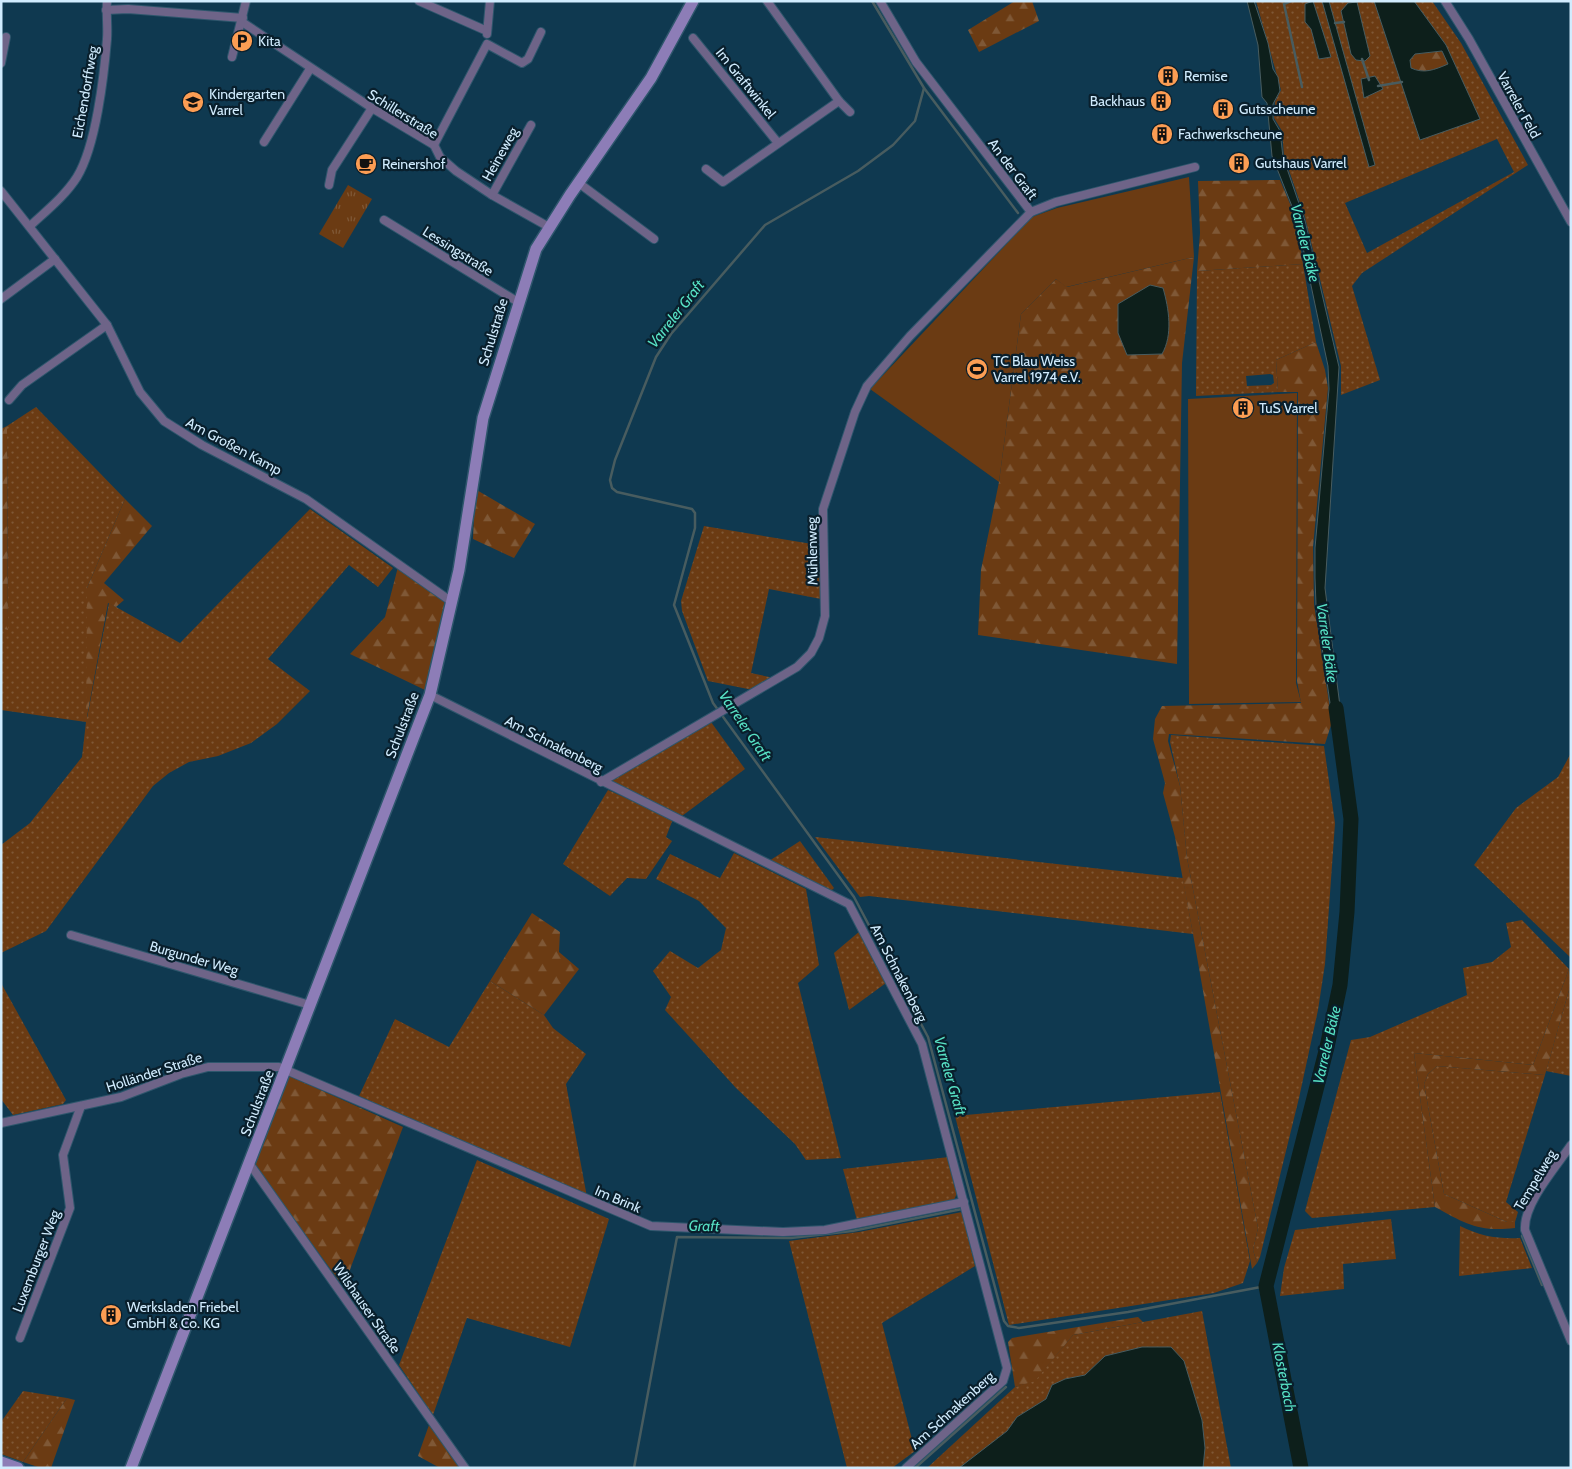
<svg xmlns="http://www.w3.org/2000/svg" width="1572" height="1469" font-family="Cabin,sans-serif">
<defs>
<pattern id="grass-dots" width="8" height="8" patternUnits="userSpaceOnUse" patternTransform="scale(1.25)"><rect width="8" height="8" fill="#6b3b13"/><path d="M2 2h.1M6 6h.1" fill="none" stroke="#7f5836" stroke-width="1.8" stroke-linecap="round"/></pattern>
<pattern id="forest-firs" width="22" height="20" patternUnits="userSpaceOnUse" patternTransform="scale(1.25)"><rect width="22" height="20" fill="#6b3b13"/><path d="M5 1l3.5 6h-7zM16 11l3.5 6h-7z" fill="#7f5836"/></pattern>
<pattern id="park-tufts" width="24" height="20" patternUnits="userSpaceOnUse" patternTransform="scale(1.25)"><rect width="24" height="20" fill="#6b3b13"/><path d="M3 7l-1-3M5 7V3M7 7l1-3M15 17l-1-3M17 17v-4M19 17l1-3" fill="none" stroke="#7f5836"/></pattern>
</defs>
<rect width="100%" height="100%" fill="#0f3950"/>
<g fill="url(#grass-dots)" fill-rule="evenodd">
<path d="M 1256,1 L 1322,1 L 1369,166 L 1329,1 L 1374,1 L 1420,140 L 1446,45 L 1414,1 L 1432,1 L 1461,43 L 1528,165 L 1362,273 L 1352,286 L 1380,380 L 1341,395 L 1341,366 L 1305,217 L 1284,156 L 1282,131 L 1274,118 L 1275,102 L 1281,90 ZM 1313,1 L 1331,57 L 1319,59 L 1311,29 ZM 1497,139 L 1514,172 L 1367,253 L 1345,203 Z"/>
<path d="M 1303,264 L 1316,342 L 1276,360 L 1278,392 L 1196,396 L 1197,271 ZM 1270,374 L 1273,375 L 1274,383 L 1271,385 L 1247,386 L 1246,376 Z"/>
<polygon points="36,407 125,499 87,588 87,718 109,603 180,643 310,509 393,568 378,587 349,565 268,659 310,691 277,724 251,743 218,756 189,762 169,773 153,786 46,931 1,953 1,845 30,823 82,757 86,722 1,710 1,628 8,629 7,426"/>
<polygon points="704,526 818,545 821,599 769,589 751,673 774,678 753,690 708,681 682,611 681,601"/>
<polygon points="711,722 745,769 682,816 607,779"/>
<polygon points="1171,735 1324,746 1335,823 1325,964 1318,1010 1299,1098 1260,1257 1257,1263 1253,1250 1258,1228 1187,858 1180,786 1170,742"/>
<polygon points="1571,753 1571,958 1474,865 1516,808 1558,777"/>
<polygon points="608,790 673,819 666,837 672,841 646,879 627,878 610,896 563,864"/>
<polygon points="815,837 1183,878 1193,934 869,896 860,897"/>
<polygon points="800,841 834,888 831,891 769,861"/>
<polygon points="734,853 806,889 819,965 798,983 841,1158 806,1160 795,1144 736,1088 665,1010 671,997 653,971 670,951 698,968 721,950 726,928 699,901 656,879 670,854 720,878"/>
<polygon points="1522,920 1569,969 1533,1065 1414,1053 1435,1207 1312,1218 1305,1211 1351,1040 1370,1037 1467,995 1463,968 1492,962 1511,947 1506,923"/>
<polygon points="860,931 886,983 849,1010 834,953"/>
<polygon points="490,981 544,1015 553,1028 586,1054 566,1084 587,1197 359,1096 395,1019 449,1047"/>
<polygon points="1,983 66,1100 63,1104 13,1115 1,1099"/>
<polygon points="1571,983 1571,1076 1546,1071"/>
<polygon points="1437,1066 1545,1075 1506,1202 1518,1212 1515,1222 1507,1222 1444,1194 1424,1084 1428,1074"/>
<polygon points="1220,1092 1250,1261 1243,1283 1214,1293 1009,1325 955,1116"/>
<polygon points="949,1157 958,1191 954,1200 857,1220 843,1169"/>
<polygon points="477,1160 609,1219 570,1347 467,1318 433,1415 399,1365"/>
<polygon points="962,1212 975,1266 882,1323 915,1451 892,1468 847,1468 789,1241 859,1232"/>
<polygon points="1391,1219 1396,1259 1343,1264 1344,1289 1280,1296 1284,1268 1295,1230"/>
<path d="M 1460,1226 C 1480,1236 1497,1239 1520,1238 L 1532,1268 L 1459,1276 Z"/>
<polygon points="1202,1311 1231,1468 1203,1468 1205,1448 1202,1420 1171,1347 1142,1347 1105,1356 1085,1375 1065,1379 1046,1399 1017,1417 1007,1431 959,1468 927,1468 1015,1387 1035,1380 1073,1335"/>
<polygon points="23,1391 67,1398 23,1462 1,1454 1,1422"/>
</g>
<g fill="url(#forest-firs)">
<polygon points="1015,1 1032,1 1039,21 979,52 968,30"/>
<path d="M 1442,51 L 1448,64 C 1435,70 1425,74 1411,68 L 1410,60 L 1415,54 Z"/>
<polygon points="1280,180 1296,218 1303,264 1197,271 1200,233 1198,181"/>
<polygon points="1194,257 1182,363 1177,664 978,635 981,570 999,482 1021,314 1056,279 1067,287"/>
<polygon points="1316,342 1325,370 1328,388 1313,547 1314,604 1332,722 1325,744 1169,734 1168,741 1180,786 1187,858 1258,1228 1253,1250 1257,1263 1252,1269 1193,934 1175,837 1163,793 1165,783 1153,739 1155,719 1162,706 1301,703 1297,681 1298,392 1278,392 1276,360"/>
<polygon points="7,426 8,630 1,628 1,429"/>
<polygon points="475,489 535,524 514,558 473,539"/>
<polygon points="125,499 152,526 104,583 124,600 116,607 108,603 86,722 87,588"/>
<polygon points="398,567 449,603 425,690 350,654 385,617"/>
<polygon points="532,913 560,932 559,952 579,969 544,1015 490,981"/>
<path d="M 1569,969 L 1571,983 L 1545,1075 L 1437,1066 L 1428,1074 L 1424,1084 L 1444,1194 L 1507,1222 L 1515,1222 L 1515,1228 C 1478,1232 1466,1224 1435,1207 L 1414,1053 L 1533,1065 Z"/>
<polygon points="287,1075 403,1127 348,1275 340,1282 254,1165"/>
<polygon points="1138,1317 1143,1322 1073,1335 1035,1381 1015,1387 1008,1342 1012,1338"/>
<polygon points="67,1398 75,1400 51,1468 41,1468 23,1462"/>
<polygon points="429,1425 462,1468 440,1468 418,1456"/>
</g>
<polygon fill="url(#park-tufts)" points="348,185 372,199 343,248 319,234"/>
<g fill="#6b3b13">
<polygon points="1189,177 1194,257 1066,287 1056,279 1021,314 999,482 870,389 1032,217 1057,208"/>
<polygon points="1297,393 1296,683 1301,702 1189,704 1188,399"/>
</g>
<g fill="#0d1f1b" stroke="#485c5f" fill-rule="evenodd">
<polygon points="1247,1 1254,1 1268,43 1273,69 1278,77 1280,91 1273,104 1273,119 1280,131 1283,157 1305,221 1339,367 1325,588 1342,722 1338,729 1333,724 1316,605 1315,578 1315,548 1329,389 1328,366 1297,219 1272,156 1267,103 1262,97 1258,45"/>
<polygon points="1313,1 1331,57 1319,59 1311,29 1305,22 1305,4"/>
<polygon points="1322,1 1329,1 1375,165 1369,167"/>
<path d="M 1374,1 L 1414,1 L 1446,45 L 1480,119 L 1420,140 ZM 1442,51 L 1448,64 C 1434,70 1424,74 1411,68 L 1410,60 L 1415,54 Z"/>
<polygon points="1357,2 1370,56 1365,61 1356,60 1351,54 1341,11 1348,3"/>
<polygon points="1375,76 1383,89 1364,98 1361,79"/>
<path d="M 1150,285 L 1163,288 C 1169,309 1173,335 1162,354 L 1127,355 L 1118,333 L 1118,304 Z"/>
<polygon points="1142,1347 1171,1347 1184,1361 1202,1420 1205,1448 1203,1468 959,1468 1007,1431 1017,1417 1046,1399 1052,1385 1065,1379 1085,1375 1105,1356"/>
</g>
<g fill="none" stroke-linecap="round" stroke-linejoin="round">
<g stroke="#485c5f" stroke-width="2.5">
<polyline points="872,1 924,88 915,121 893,145 858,171 765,225 671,334 656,357 615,460 610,480 612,488 617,492 692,509 695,513 695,528 674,605 713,703 854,897 928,1037 1004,1321 1008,1326 1019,1328 1128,1312 1266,1286"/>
<polyline points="1291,1 1284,4 1302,87"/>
<polyline points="1335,23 1344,22"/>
<polyline points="1362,59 1369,80"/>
<polyline points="1378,86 1402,82"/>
<polyline points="924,88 1018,213"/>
<polyline points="1522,1236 1542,1285"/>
<polyline points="634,1468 677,1237 791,1238 852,1231 962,1209"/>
<polyline points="915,1468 1006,1387"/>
</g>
<polyline stroke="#0d1f1b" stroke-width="15" points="1301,1468 1266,1286 1327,1047 1340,985 1347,912 1351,819 1336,708"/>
<g stroke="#2e566c" stroke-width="10">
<g id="street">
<polyline points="419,1 487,31"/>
<polyline points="880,1 916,62 1031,212"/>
<polyline points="1445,1 1469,39 1571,222"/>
<polyline points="106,10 128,9 243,18"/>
<polyline points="242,22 372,108 434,145 440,157 456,171 492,195 549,227"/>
<polyline points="487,34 490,1"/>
<polyline points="693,38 778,143"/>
<polyline points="232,57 246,1"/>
<polyline points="1,63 6,37"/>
<polyline points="839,101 850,112"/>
<polyline points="264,142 310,69"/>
<polyline points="434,145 487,44 522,63 528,59 541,32"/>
<polyline points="706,169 723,182 839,101 767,1"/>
<polyline points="580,184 654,239"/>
<polyline points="329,185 332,170 372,108"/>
<polyline points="1,191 107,325 140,392 164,421 202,445 306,499 452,602"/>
<polyline points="492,195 531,125"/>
<polyline points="384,220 518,302"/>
<path d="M 30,226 C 46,211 65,196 77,177 C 96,146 104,76 107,39 C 108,27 106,14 107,1"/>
<polyline points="1,299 55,259"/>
<polyline points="9,400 22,385 107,325"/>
<polyline points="430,695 849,904 922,1044 1007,1368 1003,1381 906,1468"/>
<polyline points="601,782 797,667 811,653 819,638 825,616 823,509 855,412 867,386 910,336 1031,212 1056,202 1195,167"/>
<polyline points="71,935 310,1005"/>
<polyline points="1,1123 121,1097 181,1074 208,1067 279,1067 651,1226 783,1232 825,1230 964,1202"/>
<path d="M 1571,1145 C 1556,1167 1523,1204 1525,1230 L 1571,1341"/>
<polyline points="249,1163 465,1468"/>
<polyline points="20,1338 70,1208 63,1155 81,1106"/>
</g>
</g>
<g stroke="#2e566c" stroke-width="14">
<g id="secondary">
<polyline points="1,1462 18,1468"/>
<polyline points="131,1468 430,695 459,570 483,418 536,249 570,195 651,78 693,1"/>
</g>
</g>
<use href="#street" stroke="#6e6488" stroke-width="8"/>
<use href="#secondary" stroke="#8d7db7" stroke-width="11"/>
</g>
<defs>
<g id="parking-disc" transform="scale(1.125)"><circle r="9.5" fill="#fc9d53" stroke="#091f2c"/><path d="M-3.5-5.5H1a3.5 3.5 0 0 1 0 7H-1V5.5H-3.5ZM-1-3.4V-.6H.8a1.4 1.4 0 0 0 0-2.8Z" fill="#111"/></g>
<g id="building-disc" transform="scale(1.125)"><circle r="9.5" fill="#fc9d53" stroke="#091f2c"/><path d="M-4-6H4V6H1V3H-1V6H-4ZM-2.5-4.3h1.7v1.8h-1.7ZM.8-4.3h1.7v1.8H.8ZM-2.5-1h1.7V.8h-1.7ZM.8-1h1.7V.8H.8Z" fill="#111"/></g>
<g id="school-disc" transform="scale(1.125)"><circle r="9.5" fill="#fc9d53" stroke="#091f2c"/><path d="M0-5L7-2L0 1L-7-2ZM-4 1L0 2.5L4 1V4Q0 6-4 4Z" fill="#111"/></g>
<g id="cafe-disc" transform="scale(1.125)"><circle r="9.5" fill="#fc9d53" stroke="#091f2c"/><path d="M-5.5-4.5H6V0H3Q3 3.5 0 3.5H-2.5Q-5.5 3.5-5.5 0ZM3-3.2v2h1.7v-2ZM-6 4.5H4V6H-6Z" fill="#111"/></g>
<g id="stadium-disc" transform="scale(1.125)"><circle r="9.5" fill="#fc9d53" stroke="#091f2c"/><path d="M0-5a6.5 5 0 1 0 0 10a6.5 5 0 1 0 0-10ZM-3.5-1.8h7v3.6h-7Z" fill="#111"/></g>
</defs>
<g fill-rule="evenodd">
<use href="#parking-disc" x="242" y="41"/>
<use href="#building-disc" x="1168" y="76"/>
<use href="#building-disc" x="1161" y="101"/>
<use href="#school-disc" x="193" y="102"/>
<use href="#building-disc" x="1223" y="109"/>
<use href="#building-disc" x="1162" y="134"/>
<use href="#building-disc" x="1239" y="163"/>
<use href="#cafe-disc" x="366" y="164"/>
<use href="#stadium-disc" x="977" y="369"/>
<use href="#building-disc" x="1243" y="408"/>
<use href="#building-disc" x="111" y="1315"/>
</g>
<g text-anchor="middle" stroke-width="4.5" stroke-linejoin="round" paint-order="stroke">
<g font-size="14" fill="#d1ecfe" stroke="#091f2c" text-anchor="start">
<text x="258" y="46">Kita</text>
<text x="1184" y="81">Remise</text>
<text x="209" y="99">Kindergarten<tspan x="209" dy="16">Varrel</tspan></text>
<text x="1145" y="106" text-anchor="end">Backhaus</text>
<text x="1239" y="114">Gutsscheune</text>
<text x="1178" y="139">Fachwerkscheune</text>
<text x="1255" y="168">Gutshaus Varrel</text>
<text x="382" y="169">Reinershof</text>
<text x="993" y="366">TC Blau Weiss<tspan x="993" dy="16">Varrel 1974 e.V.</tspan></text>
<text x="1259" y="413">TuS Varrel</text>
<text x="127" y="1312">Werksladen Friebel<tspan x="127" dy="16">GmbH &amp; Co. KG</tspan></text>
</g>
<g font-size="14" fill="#d1ecfe" stroke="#091f2c">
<text transform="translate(746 83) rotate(51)" y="5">Im Graftwinkel</text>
<text transform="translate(85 92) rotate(-80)" y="5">Eichendorffweg</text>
<text transform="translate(1519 105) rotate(61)" y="5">Varreler Feld</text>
<text transform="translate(403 114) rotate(32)" y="5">Schillerstraße</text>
<text transform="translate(500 154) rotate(-61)" y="5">Heineweg</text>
<text transform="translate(1013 169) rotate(53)" y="5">An der Graft</text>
<text transform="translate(458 251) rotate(32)" y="5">Lessingstraße</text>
<text transform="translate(493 332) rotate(-73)" y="5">Schulstraße</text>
<text transform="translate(234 446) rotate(28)" y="5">Am Großen Kamp</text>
<text transform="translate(812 551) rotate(-91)" y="5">Mühlenweg</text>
<text transform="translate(402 725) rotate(-69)" y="5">Schulstraße</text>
<text transform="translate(554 744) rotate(27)" y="5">Am Schnakenberg</text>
<text transform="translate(194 958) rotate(16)" y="5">Burgunder Weg</text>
<text transform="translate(899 973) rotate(63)" y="5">Am Schnakenberg</text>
<text transform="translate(154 1072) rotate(-18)" y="5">Holländer Straße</text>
<text transform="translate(257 1103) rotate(-69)" y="5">Schulstraße</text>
<text transform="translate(1535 1180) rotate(-59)" y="5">Tempelweg</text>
<text transform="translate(618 1199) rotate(23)" y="5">Im Brink</text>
<text transform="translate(36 1261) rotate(-69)" y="5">Luxemburger Weg</text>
<text transform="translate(367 1308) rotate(55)" y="5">Wilshauser Straße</text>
<text transform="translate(952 1410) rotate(-42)" y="5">Am Schnakenberg</text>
</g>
<g font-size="15" font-style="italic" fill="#57e1c4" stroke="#091f2c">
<text transform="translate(1305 243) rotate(76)" y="5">Varreler Bäke</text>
<text transform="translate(676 314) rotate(-52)" y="5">Varreler Graft</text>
<text transform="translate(1327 643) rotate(82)" y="5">Varreler Bäke</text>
<text transform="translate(745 726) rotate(56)" y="5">Varreler Graft</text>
<text transform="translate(1327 1045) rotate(-77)" y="5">Varreler Bäke</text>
<text transform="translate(950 1076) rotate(74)" y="5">Varreler Graft</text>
<text transform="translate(704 1226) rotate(1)" y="5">Graft</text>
<text transform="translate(1284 1377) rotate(79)" y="5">Klosterbach</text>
</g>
</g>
<rect width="1572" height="1469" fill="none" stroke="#d1ecfe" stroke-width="5"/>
</svg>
